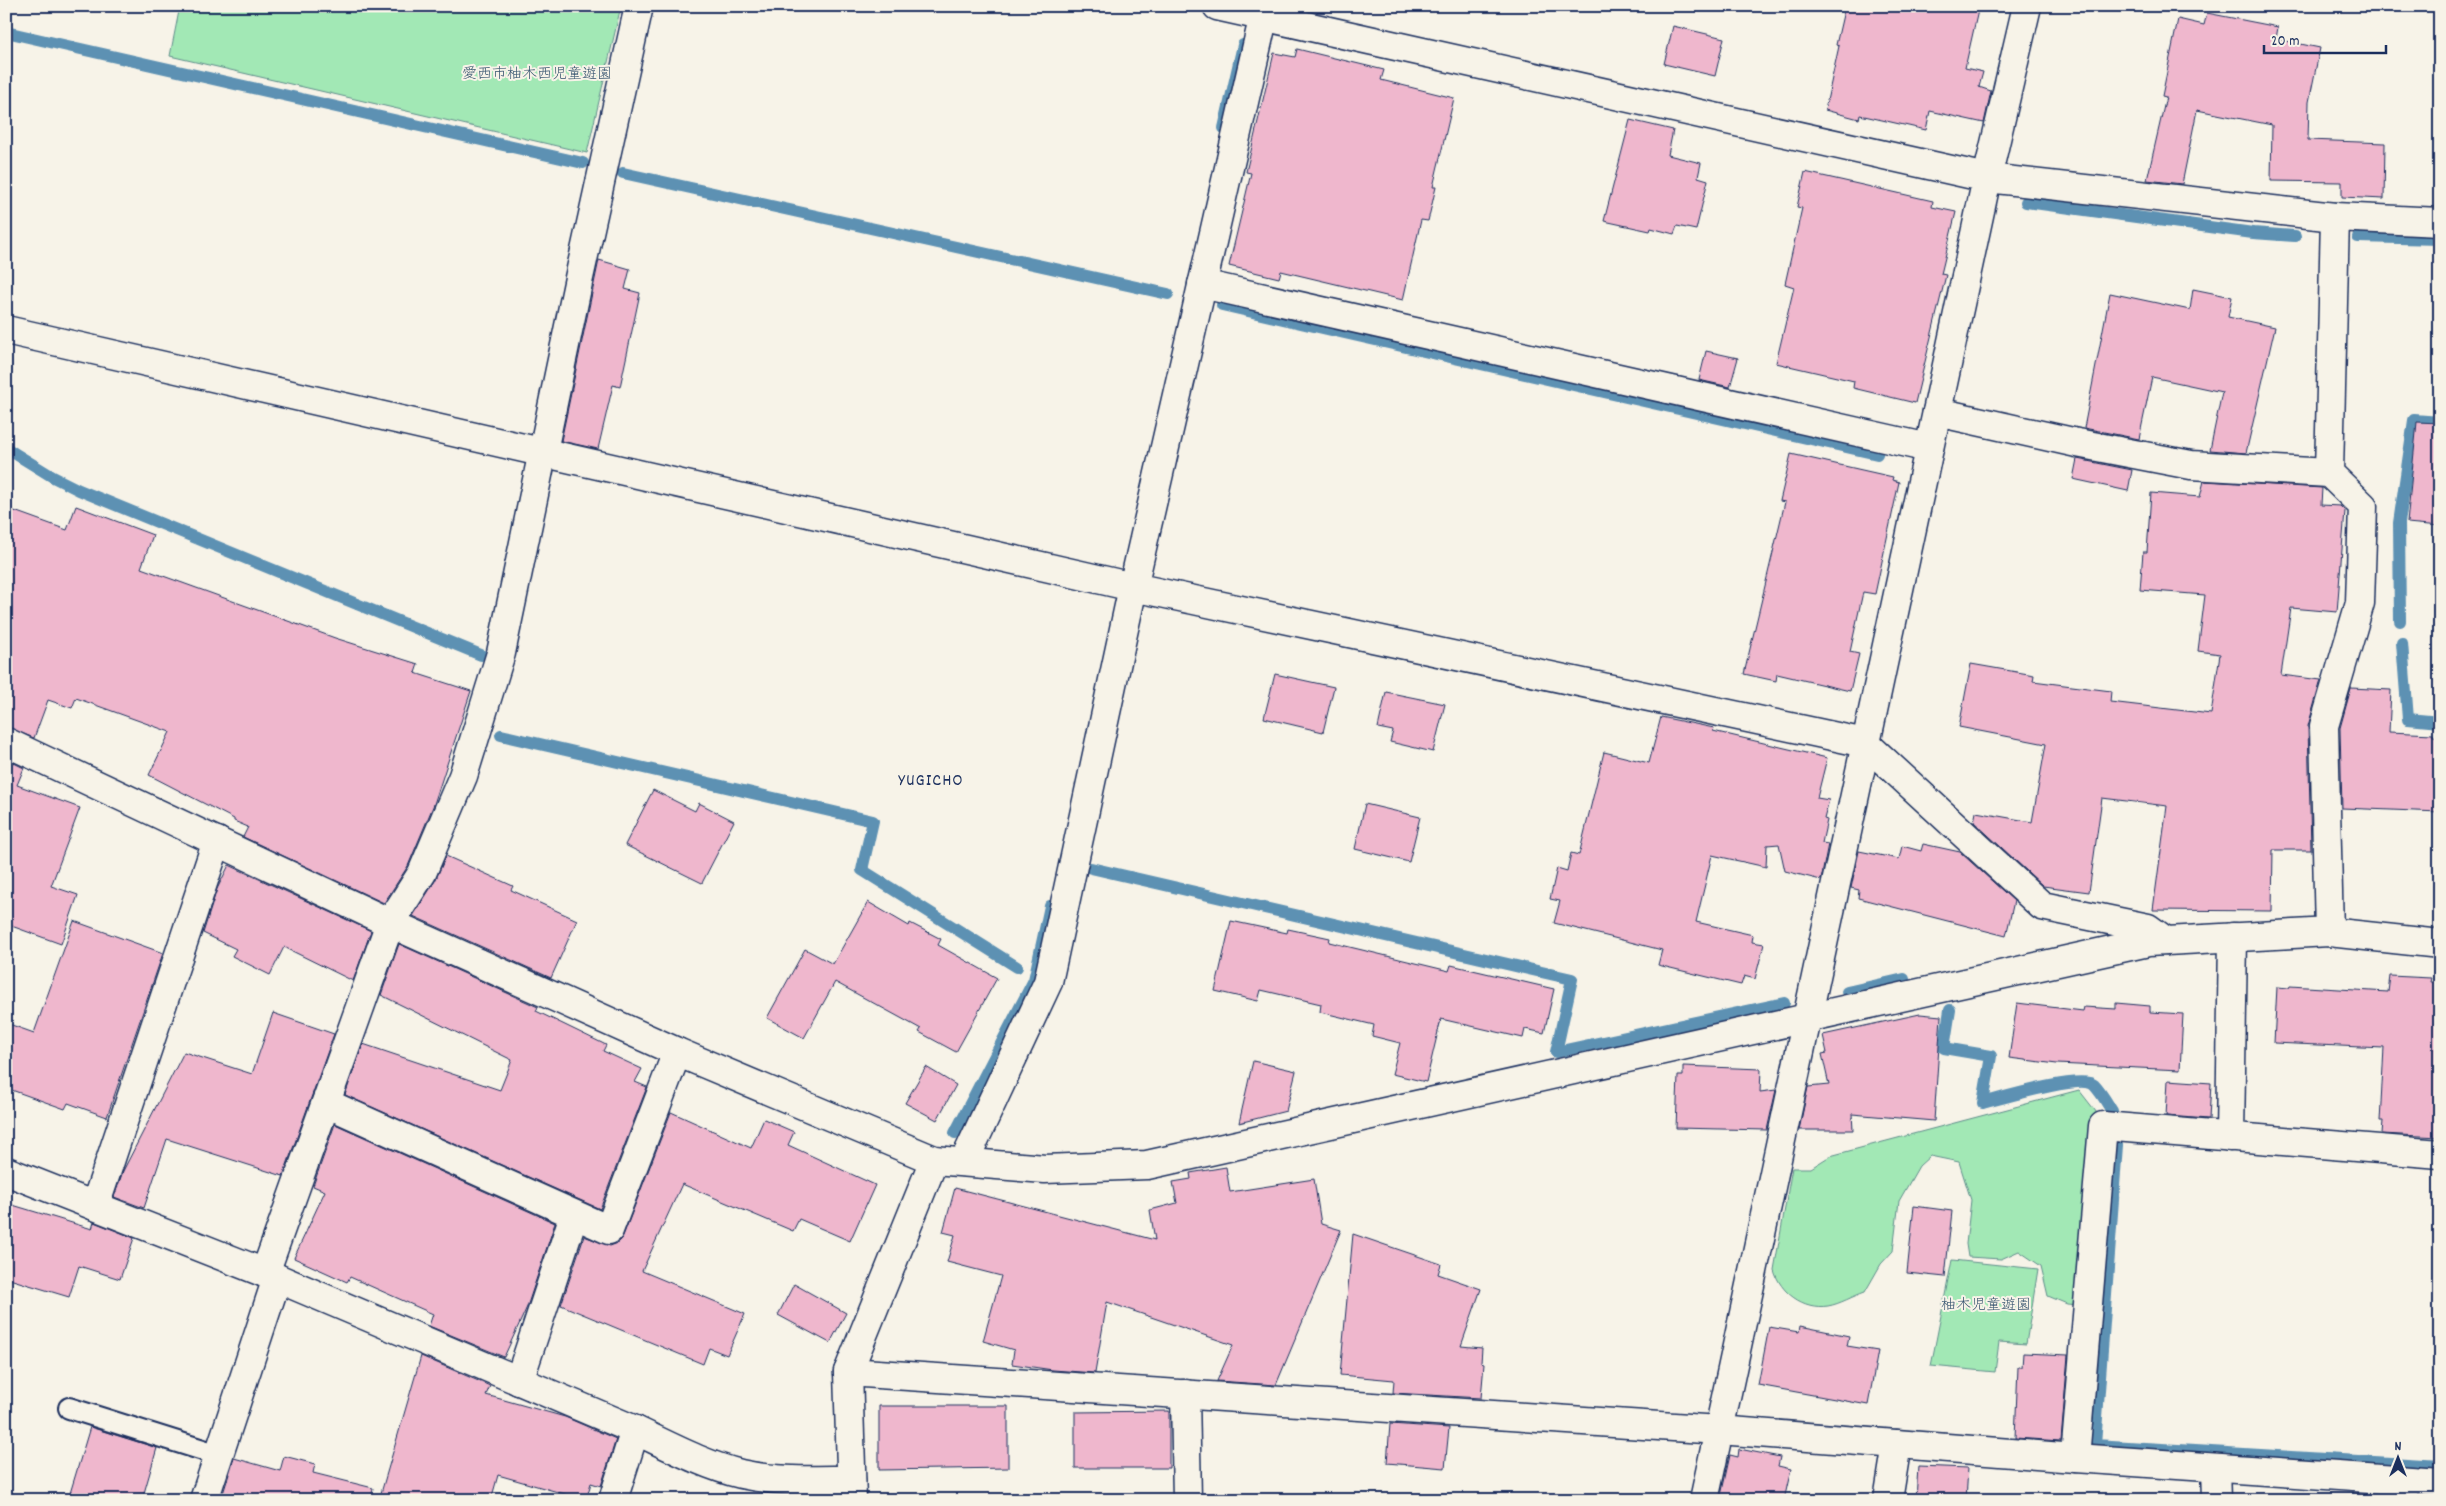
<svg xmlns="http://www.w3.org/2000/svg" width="2446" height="1506" font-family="Dekko,'Klee One',sans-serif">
<rect width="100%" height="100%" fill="#f7f3e8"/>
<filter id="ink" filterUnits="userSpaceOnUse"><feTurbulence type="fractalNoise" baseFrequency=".02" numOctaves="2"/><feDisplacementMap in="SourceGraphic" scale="10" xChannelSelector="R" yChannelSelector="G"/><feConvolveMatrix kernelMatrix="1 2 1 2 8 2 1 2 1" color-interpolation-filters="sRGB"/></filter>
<g filter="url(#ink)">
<g fill="#a2e8b5" stroke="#5e8c8a">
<polygon points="180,6 621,6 587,153 170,56"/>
<path d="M 2079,1090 L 2097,1113 L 2080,1305 L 2067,1304 L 2048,1296 L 2041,1266 L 2019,1251 L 2001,1259 L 1968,1257 L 1966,1244 L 1971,1200 L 1959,1162 L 1930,1156 L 1919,1166 L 1899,1201 L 1893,1251 L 1881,1264 L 1865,1292 C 1853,1296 1840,1304 1828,1306 C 1803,1310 1780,1292 1774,1270 L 1792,1168 L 1811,1168 L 1830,1156 Z"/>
<polygon points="1952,1260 2038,1269 2026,1344 1999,1342 1995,1372 1931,1366"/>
</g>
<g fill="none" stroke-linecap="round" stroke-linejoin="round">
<g stroke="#5d91b3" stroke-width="12">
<polyline points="6,32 583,163"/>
<polyline points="1224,128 1243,45"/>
<polyline points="623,173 1168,294"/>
<polyline points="2026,202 2253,233 2295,236"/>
<polyline points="2358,237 2440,239"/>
<polyline points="1222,305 1877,454"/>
<polyline points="6,448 53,477 79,490 481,655"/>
<polyline points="2400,621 2399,523 2414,420 2440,422"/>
<polyline points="2402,643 2408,719 2440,722"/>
<polyline points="501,735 873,821 862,870 1017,967"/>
<polyline points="1091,868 1572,979 1556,1052 1784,1003"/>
<polyline points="1847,992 1904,979"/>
<path d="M 1950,1010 L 1944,1048 L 1991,1056 L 1983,1103 C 2002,1098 2082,1074 2094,1085 C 2101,1092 2107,1103 2112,1111"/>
<polyline points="955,1133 1034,980 1050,906"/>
<polyline points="2117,1145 2095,1445 2440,1466"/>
</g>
</g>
<g fill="#efb7cd" stroke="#1b2f5e">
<polygon points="1845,6 1979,6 1965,68 1983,72 1979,87 1991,91 1984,123 1930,111 1926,130 1860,115 1859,119 1825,110 1839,46 1836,45"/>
<polygon points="2207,13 2278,27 2276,39 2320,48 2309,102 2308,140 2385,143 2384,199 2342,197 2342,182 2271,181 2272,125 2197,110 2182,184 2147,180 2166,97 2162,96 2178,19 2204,25"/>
<polygon points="1673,26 1724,38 1715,76 1664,64"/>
<polygon points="1297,49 1384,70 1381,80 1454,98 1433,187 1436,187 1428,221 1421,220 1403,300 1281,271 1279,278 1229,266 1251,173 1246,172 1274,53 1295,57"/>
<polygon points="1630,120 1673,130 1668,155 1701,163 1698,177 1708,180 1696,230 1677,226 1674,234 1651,228 1650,231 1604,221"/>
<polygon points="1805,172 1933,201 1932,207 1956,212 1941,274 1946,275 1915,403 1853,388 1854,381 1776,363 1794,287 1785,284 1802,208 1797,207"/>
<polygon points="599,260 630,269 625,289 640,293 620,387 613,385 598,449 561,441"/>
<polygon points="2193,289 2232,297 2228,317 2275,327 2246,453 2210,450 2222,392 2152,377 2139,439 2084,428 2110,293 2190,310"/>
<polygon points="1706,351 1738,358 1730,387 1699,380"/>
<polygon points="2417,422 2440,423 2440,526 2407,523"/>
<polygon points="1791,454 1893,477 1892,480 1899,482 1875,594 1863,592 1850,652 1859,654 1850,691 1777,674 1776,681 1744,674 1785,502 1780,501"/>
<polygon points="2077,459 2132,470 2128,491 2073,479"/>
<polygon points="2204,481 2322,488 2321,505 2340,506 2345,511 2337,612 2291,608 2281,675 2321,680 2308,726 2311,850 2273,850 2272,911 2153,910 2167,806 2102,798 2089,892 2043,886 1974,822 1976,812 2032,822 2046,744 1959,727 1971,664 2034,675 2033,681 2111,691 2110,702 2211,714 2220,654 2198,651 2205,595 2140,590 2143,552 2147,552 2151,493 2200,497"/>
<polygon points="76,506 153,535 141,568 335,638 418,664 415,673 471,691 434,804 408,866 384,903 243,837 248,827 234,821 234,819 149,775 170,732 76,698 72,708 48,700 34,738 6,727 6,508 67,530"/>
<polygon points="1275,674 1334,687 1323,732 1264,718"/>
<polygon points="2351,688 2391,690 2389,732 2433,734 2433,736 2440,737 2440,812 2342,808 2340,728"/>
<polygon points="1386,692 1445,704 1433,752 1390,742 1393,731 1378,728"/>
<polygon points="1661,717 1714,728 1713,731 1827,758 1817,798 1829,800 1824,819 1827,820 1822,843 1828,844 1821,880 1785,871 1779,844 1767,845 1766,867 1712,855 1696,922 1753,935 1752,942 1764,944 1755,979 1744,976 1741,985 1658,965 1662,950 1554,923 1560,901 1550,899 1557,868 1567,871 1571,853 1579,855 1604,752 1649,763"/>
<polygon points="6,759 24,768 17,785 80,808 51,886 78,895 61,944 6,924"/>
<polygon points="653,790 695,811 699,803 734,821 702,883 625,845"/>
<polygon points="1365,804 1420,817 1409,862 1355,849"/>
<polygon points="1923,844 1960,852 2014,901 2006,936 1858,898 1859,890 1851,888 1859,851 1899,859 1902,846 1921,851"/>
<polygon points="446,856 513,886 511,890 577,920 551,978 413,916 435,881"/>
<polygon points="229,865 371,931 353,981 284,947 270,975 232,956 236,949 203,933 217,889"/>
<polygon points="868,902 909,926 910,923 941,939 938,945 997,978 956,1052 919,1032 921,1029 835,982 804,1038 767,1018 805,949 833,964"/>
<polygon points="74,921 163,953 107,1117 68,1103 65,1109 6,1088 6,1023 34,1033"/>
<polygon points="1231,921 1287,933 1288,929 1330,938 1329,942 1449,971 1451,965 1554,989 1544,1033 1525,1029 1523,1038 1441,1019 1426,1082 1392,1074 1400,1043 1372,1036 1374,1025 1320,1012 1321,1004 1261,990 1258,1001 1215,991"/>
<polygon points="399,944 538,1007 536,1011 606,1045 603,1051 642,1069 635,1082 647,1087 600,1209 345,1095 363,1044 500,1090 512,1060 381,995"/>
<polygon points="2390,976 2431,978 2430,982 2440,982 2440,1137 2382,1134 2383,1121 2380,1121 2384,1048 2274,1043 2277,987 2289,988 2290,986 2388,992"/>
<polygon points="2017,1003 2083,1011 2084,1007 2116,1009 2116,1003 2150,1006 2150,1012 2183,1014 2180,1070 2057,1064 2009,1058"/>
<polygon points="273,1013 334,1034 283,1176 167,1139 144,1208 114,1197 123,1171 184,1052 252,1074"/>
<polygon points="1920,1014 1941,1016 1934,1121 1852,1114 1853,1130 1799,1130 1808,1087 1829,1085 1822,1054 1827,1053 1823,1035"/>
<polygon points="1253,1061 1296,1071 1286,1111 1239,1123"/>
<polygon points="1683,1066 1761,1069 1760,1092 1776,1090 1767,1130 1676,1128 1678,1076 1683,1076"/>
<polygon points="926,1067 956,1085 937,1120 905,1103"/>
<polygon points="2168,1080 2211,1083 2209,1119 2166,1116"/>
<polygon points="671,1112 751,1148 764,1119 794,1132 788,1145 875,1185 850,1241 799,1219 793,1231 682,1184 642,1271 745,1314 727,1355 709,1348 703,1364 561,1305 584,1236 610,1246 618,1243 623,1236"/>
<polygon points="335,1124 555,1223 527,1307 504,1357 429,1326 433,1314 350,1277 347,1282 294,1258 325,1191 313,1186"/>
<polygon points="1226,1167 1230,1192 1314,1179 1321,1224 1341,1230 1276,1385 1217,1381 1233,1345 1107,1302 1095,1373 1053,1370 1012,1364 1014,1350 983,1341 1001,1276 947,1262 955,1235 943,1232 955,1188 1155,1240 1150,1210 1177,1203 1173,1182 1191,1179 1190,1173"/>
<polygon points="6,1203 92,1229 94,1222 134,1238 120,1279 79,1266 69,1297 6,1278"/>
<polygon points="1914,1206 1952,1211 1945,1277 1907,1273"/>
<polygon points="1353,1234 1441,1264 1438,1274 1481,1289 1461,1346 1482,1348 1481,1363 1484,1364 1481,1398 1393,1393 1394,1380 1340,1375"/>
<polygon points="794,1284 846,1313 830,1343 778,1315"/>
<polygon points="1800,1326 1849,1336 1847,1346 1878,1351 1868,1405 1758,1385 1769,1327 1799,1332"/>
<polygon points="2023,1353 2068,1355 2061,1441 2015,1438 2018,1367 2022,1367"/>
<polygon points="421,1356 490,1386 486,1395 565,1417 616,1439 601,1486 591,1483 586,1500 498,1475 491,1500 379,1500"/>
<polygon points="879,1406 1008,1406 1008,1468 879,1470"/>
<polygon points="1169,1411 1169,1468 1075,1468 1075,1412"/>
<polygon points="1390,1424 1449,1428 1445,1468 1387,1463"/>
<polygon points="90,1427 157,1448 142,1500 68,1500"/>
<polygon points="1739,1449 1780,1457 1778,1466 1791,1469 1784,1500 1720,1500 1730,1455 1738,1457"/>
<polygon points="284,1456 315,1464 313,1473 373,1488 371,1500 221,1500 234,1458 280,1471"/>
<polygon points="1918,1466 1968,1468 1966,1500 1916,1500"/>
</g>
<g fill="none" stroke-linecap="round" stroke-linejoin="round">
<g stroke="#1b2f5e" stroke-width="24">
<polyline id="service" points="69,1408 219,1455"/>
</g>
<g stroke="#1b2f5e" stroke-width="31">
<g id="minor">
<polyline points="1217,6 1987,178 2335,217 2440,222"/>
<polyline points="1202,284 1929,448"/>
<polyline points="6,330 1133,587 1865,743 2042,906 2148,928 2166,941"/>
<polyline points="1937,412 2077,443 2191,465 2329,473"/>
<polyline points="6,742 390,923 677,1052 934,1160 1045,1169 1147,1165 2148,942 2329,932 2440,944"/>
<polyline points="2329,932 2324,726 2360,603 2363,506 2329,473 2335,217"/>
<polyline points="326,1103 609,1230 677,1052"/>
<polyline points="2230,1137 2233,937"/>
<polyline points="964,1162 1048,982 1133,587 1266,6"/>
<path d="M 6,1171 L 265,1273 L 635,1430 C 669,1446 704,1465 741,1474 C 776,1482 815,1480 851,1480"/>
<polyline points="95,1206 217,841"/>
<polyline points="265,1273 390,923 422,873 463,776 501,653 579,278 639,6"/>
<polyline points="848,1372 1719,1430 2075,1458 2440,1483"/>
<polyline points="519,1381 574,1215"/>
<polyline points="1185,1394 1187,1500"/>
<polyline points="2075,1458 2103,1126 2440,1154"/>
<polyline points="2215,1468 2216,1500"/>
<polyline points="204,1500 277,1278"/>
<polyline points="613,1500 635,1430"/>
<polyline points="852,1500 848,1372 934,1160"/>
<polyline points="1704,1500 1987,178 2027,6"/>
<polyline points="1888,1500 1897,1444"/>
</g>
</g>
<use href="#service" stroke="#f7f3e8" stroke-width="20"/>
<use href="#minor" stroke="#f7f3e8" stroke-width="28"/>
</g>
</g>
<g text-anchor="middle" stroke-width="4" stroke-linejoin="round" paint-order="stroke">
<g font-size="15" fill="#36546f" stroke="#f7f3e8">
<text x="537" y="78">愛西市柚木西児童遊園</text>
<text x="1986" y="1309">柚木児童遊園</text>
</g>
<g font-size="18" letter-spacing="1" fill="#1b2f5e" stroke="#f7f3e8">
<text x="931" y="785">YUGICHO</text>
</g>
</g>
<rect width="2446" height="1506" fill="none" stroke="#f7f3e8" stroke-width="25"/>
<rect x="12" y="12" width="2421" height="1481" fill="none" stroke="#1b2f5e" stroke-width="2" filter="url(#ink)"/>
<g transform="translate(2398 1458)" stroke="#f7f3e8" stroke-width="4" paint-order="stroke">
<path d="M0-4L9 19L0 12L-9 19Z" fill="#1b2f5e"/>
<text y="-8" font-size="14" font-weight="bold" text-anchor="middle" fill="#1b2f5e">N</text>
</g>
<path d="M2264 45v8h122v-8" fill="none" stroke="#1b2f5e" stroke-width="2.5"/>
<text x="2271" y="45" font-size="15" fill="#1b2f5e" stroke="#f7f3e8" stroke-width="4" paint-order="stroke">20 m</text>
</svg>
